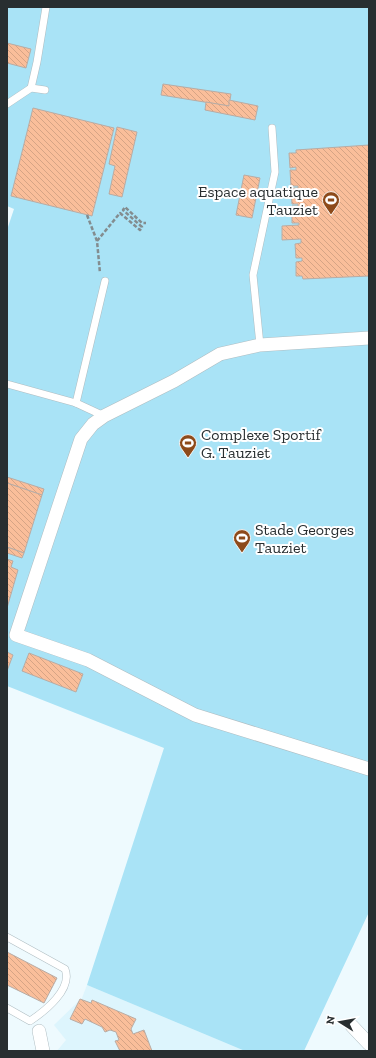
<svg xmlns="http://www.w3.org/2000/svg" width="376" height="1058" font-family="'Zilla Slab',serif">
<defs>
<pattern id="building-back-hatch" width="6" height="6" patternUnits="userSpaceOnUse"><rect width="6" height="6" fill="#fabe9a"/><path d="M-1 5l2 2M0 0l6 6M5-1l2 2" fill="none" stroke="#d6a485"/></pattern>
</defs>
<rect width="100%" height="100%" fill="#eefafe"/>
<polygon fill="#ddf5fd" points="87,985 245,1051 57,1051 66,1040 54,1025 82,998"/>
<polygon fill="#a9e3f6" points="7,7 369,7 369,912 304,1051 245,1051 87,985 164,748 7,686 7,230 14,209 7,206"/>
<g fill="url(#building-back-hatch)" stroke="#b8aca5">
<polygon points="7,43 31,49 26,68 7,63"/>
<polygon points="163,84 231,94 229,106 161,95"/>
<polygon points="229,100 258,106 255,120 205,110 206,102 229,106"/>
<polygon points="33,108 114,128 92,216 11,196"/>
<polygon points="117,127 137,132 122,197 109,194 115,166 109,164"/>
<polygon points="369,145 369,276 303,279 302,276 296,276 296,262 302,261 302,258 296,258 295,244 301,243 301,239 282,240 282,226 299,225 299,223 292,223 292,206 298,206 298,204 292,204 291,188 298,188 298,186 291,186 290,170 296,170 296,167 290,168 289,153 296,153 296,150"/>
<polygon points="244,175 260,178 252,218 236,215"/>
<polygon points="7,477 44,489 42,495 7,483"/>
<polygon points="7,483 42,495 24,553 7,547"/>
<polygon points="7,547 24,553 22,558 7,553"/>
<polygon points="7,559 13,561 11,567 18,570 7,608"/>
<polygon points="7,652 13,655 7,671"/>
<polygon points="29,653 83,674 76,692 22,671"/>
<polygon points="7,952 57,978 44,1003 7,985"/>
<polygon points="80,999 91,1003 92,1000 136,1019 131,1029 133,1034 144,1030 152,1051 120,1051 115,1041 119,1040 116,1032 110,1030 105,1032 102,1027 85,1019 82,1024 70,1019"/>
</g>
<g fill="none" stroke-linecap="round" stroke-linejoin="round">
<g stroke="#afbdc2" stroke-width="8">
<g id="lane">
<polyline points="31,88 37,62 46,7"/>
<polyline points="7,104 31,88 45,90"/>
<polyline points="260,345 253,275 275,172 272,128"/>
<polyline points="7,384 76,403 104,416"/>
<polyline points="76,403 105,281"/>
<path d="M 7,937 L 65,969 C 73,989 45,1011 30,1021 L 7,1008"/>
</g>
</g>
<g stroke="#afbdc2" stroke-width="14">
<g id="street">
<polyline points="369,338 260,345 220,354 174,381 104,416 93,424 81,439 16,635 88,660 195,715 369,769"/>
<polyline points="352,1026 369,1044"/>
<polyline points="39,1031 43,1051"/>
</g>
</g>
<g stroke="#838c8f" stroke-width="2.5" stroke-dasharray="4 2" stroke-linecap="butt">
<polyline points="87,215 97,241 100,273"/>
<polyline points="97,241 120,213 140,230 142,227 123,210 125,207 142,223 146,223"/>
</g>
<use href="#lane" stroke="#fff" stroke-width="7"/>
<use href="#street" stroke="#fff" stroke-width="13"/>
</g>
<defs>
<g id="stadium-pin" transform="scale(0.9)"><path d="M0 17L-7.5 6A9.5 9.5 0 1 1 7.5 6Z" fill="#8d4a1a" stroke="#fff"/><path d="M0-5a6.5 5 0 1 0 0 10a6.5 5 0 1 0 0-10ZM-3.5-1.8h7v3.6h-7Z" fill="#fff"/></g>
</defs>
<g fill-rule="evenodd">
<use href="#stadium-pin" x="331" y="200"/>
<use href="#stadium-pin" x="188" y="443"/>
<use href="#stadium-pin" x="242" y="538"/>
</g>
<g text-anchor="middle" stroke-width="4" stroke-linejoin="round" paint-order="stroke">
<g font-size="16" fill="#282e30" stroke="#fff" text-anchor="start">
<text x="318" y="197" text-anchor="end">Espace aquatique<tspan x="318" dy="18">Tauziet</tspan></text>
<text x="201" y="440">Complexe Sportif<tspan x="201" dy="18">G. Tauziet</tspan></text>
<text x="255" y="535">Stade Georges<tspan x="255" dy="18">Tauziet</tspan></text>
</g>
</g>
<rect width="376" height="1058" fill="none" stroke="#282e30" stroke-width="16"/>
<g transform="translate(340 1022) rotate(281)" stroke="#ffffff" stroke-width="3" paint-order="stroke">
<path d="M0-3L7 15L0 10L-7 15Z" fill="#282e30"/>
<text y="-6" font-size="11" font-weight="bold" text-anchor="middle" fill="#282e30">N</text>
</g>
</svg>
